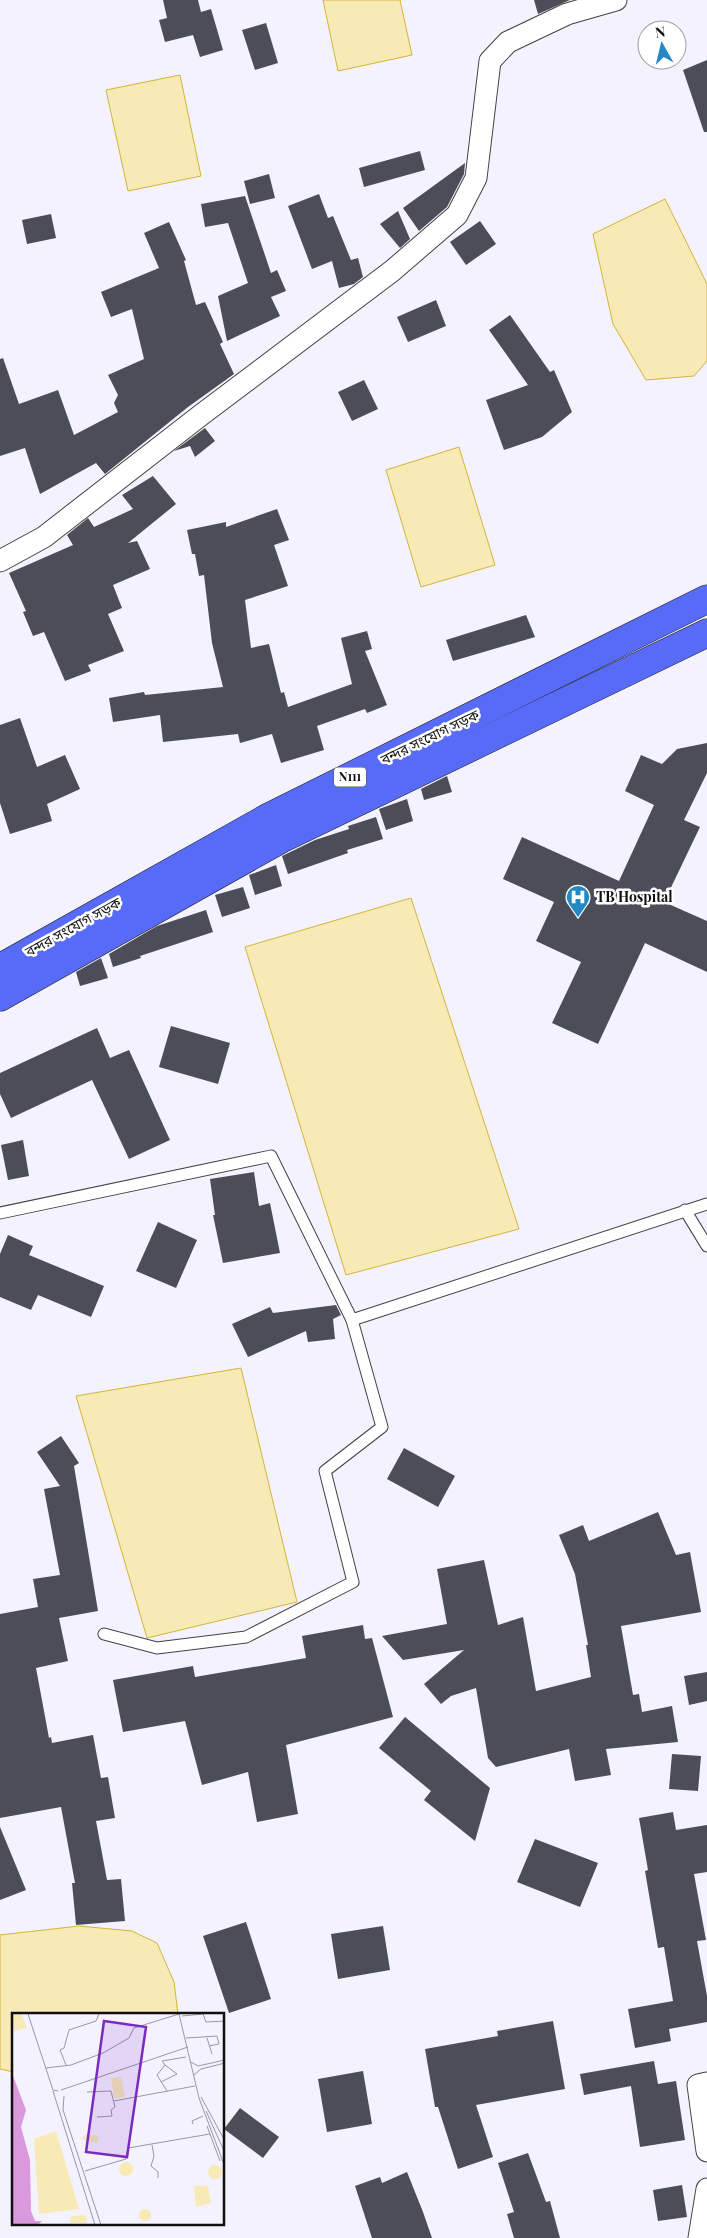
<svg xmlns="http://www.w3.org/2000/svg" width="707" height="2238" font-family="'Playfair Display','Noto Sans Bengali',serif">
<rect width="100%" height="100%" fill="#f5f2ff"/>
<g fill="#f8eab5" stroke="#d1b53a">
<polygon points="323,0 400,0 412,55 338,71"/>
<polygon points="180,75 201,176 128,191 106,90"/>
<polygon points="665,199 707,284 707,361 694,376 646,380 613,324 593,234"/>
<polygon points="459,447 495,565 421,587 386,470"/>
<polygon points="411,898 519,1229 346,1275 245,947"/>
<polygon points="241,1368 297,1602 147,1638 76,1396"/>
<polygon points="79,1926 132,1931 157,1943 174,1982 178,2014 14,2014 14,2072 0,2069 0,1935"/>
</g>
<g fill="#4b4e59">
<polygon points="163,0 198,0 201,12 211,9 223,50 200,57 193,35 165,42 159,20 167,18"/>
<polygon points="534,0 570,0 538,14"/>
<polygon points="266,23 278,63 255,70 242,30"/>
<polygon points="707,60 707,132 704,132 683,70"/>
<polygon points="420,151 425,170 364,187 359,168"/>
<polygon points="465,163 464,174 447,207 419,231 403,208"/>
<polygon points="269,174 275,198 250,204 244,181"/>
<polygon points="319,194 328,218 333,216 351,260 358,258 363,277 354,284 339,288 332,261 312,269 288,206"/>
<polygon points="245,196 271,273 277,270 286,291 271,297 280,316 227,341 218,296 248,283 228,223 205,227 201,204"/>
<polygon points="398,211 410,239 400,248 380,224"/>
<polygon points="51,214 56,238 27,244 22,220"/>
<polygon points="480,221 496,244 466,265 450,242"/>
<polygon points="169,222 186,260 184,261 196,305 205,302 223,342 220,344 234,374 188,407 105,474 96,463 40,494 25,448 0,456 0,359 3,358 19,404 58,390 74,435 118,412 114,403 118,395 108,375 144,359 132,309 111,317 101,292 159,268 144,233"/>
<polygon points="436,300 446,326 408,342 397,317"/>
<polygon points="510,315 550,372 554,370 572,412 542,437 504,450 486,400 528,385 489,330"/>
<polygon points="364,380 378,409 352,421 338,392"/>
<polygon points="205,428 215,441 195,457 190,446 174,451"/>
<polygon points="153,476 176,504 128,543 137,541 150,569 113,585 122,608 108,614 124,651 88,665 91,671 65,681 44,632 33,636 23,612 26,611 9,573 73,545 67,535 88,518 94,527 133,509 122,495"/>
<polygon points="277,509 289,540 274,545 288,586 245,600 251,648 269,644 281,693 284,692 288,707 352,684 341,638 367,631 372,649 365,651 387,705 367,713 365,709 317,726 324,750 281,763 272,734 240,743 238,734 163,742 160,715 113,722 109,698 144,692 145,695 223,687 212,643 204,575 199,576 195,554 192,554 187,530 226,522 226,527"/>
<polygon points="526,615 535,637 453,661 446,640"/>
<polygon points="20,718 37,767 65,755 80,789 47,804 52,821 10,834 0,803 0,725"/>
<polygon points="707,743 707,773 684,820 700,827 664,902 707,921 707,972 645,943 598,1044 552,1023 581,962 536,941 554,902 503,879 522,837 619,881 654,805 625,791 641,755 662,764 677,749"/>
<polygon points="447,776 452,792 424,800 421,789"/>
<polygon points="407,799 413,821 386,830 379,809"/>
<polygon points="376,817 383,839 347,850 348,853 288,874 282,856 315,840 349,829 348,826"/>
<polygon points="276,865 282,886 255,895 249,875"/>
<polygon points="243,887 250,908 222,917 215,895"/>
<polygon points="206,910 213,932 140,956 141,958 113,967 109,954 157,926"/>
<polygon points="101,958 108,978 80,986 76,972"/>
<polygon points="171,1026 230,1043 218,1084 159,1067"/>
<polygon points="97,1028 110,1058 129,1050 170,1140 129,1159 92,1080 11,1118 0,1094 0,1073"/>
<polygon points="23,1140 29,1176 8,1180 1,1145"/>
<polygon points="254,1172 259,1206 270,1203 280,1253 223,1263 213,1215 215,1215 210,1179"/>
<polygon points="158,1222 197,1240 176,1288 136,1271"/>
<polygon points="8,1235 33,1246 29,1255 104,1286 91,1317 38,1295 31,1310 0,1297 0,1254"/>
<polygon points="336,1305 341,1315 333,1319 335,1339 308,1342 306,1331 248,1357 232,1324 270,1307 273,1313"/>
<polygon points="61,1436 79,1463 74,1466 98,1611 59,1618 68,1661 36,1668 49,1738 51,1737 52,1743 93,1735 101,1778 108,1777 115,1818 96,1821 107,1880 121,1879 125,1921 76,1925 72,1883 75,1883 61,1807 0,1818 0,1614 38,1607 33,1579 60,1575 44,1489 60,1486 37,1452"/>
<polygon points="404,1448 455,1476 438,1507 387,1479"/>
<polygon points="658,1512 676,1555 690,1552 701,1612 621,1626 633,1695 639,1694 642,1712 672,1706 678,1742 606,1749 611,1775 575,1781 569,1749 496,1767 488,1758 476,1688 451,1696 441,1704 424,1684 464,1650 403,1660 382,1636 447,1624 437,1569 484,1560 498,1625 523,1617 536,1691 591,1677 586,1645 588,1645 575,1574 559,1535 583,1525 589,1541"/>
<polygon points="363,1625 365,1639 372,1638 393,1717 286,1745 298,1814 257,1822 248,1772 202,1785 185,1721 123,1732 113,1680 193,1666 195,1677 306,1658 302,1636"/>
<polygon points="707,1672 707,1701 689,1705 684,1676"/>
<polygon points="405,1717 490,1788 475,1841 424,1800 431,1791 379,1748"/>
<polygon points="672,1754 701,1756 698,1791 669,1789"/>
<polygon points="673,1812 676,1830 707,1825 707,1872 694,1874 706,1940 697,1941 707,1996 707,2022 669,2029 671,2041 635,2048 628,2009 673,2001 664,1947 658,1948 645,1871 648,1870 639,1818"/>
<polygon points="0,1827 26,1890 0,1900"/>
<polygon points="535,1839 598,1863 580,1907 517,1882"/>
<polygon points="246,1922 271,1999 229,2013 203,1936"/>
<polygon points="383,1926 390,1970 338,1979 331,1934"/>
<polygon points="553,2021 565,2089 476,2105 493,2157 458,2169 438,2107 435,2107 425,2049 498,2036 497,2031"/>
<polygon points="654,2061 658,2084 676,2081 685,2140 640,2147 631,2086 584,2095 580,2074"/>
<polygon points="363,2071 372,2124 327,2132 318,2079"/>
<polygon points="240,2108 279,2137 263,2158 224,2129"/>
<polygon points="528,2153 546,2202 550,2201 560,2238 514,2238 507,2214 514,2212 498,2163"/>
<polygon points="407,2172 423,2212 432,2238 372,2238 355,2186 380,2177 382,2183"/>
<polygon points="682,2185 687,2217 658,2221 653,2190"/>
</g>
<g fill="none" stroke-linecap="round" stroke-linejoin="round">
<g stroke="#424242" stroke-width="13">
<g id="lane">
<polyline points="685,1210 707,1246"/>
<polyline points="0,1213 271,1156 352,1320 382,1427 325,1471 353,1582 246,1637 157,1648 104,1634"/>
<polyline points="352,1320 707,1204"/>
</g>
</g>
<g stroke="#424242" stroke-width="23">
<g id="street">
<polyline points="0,561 44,537 201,415 392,271 457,215 476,178 490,61 508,42 567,14 616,0"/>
<polyline points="707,2083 698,2085 707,2151"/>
<polyline points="699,2238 707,2189"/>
</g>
</g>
<g stroke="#202020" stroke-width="29">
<g id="highway">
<polyline points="0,968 269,817 707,599"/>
<polyline points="0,997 281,839 707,633"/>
</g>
</g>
<use href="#lane" stroke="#fff" stroke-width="11"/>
<use href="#street" stroke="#fff" stroke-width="21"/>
<use href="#highway" stroke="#586bf7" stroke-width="28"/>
</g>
<defs>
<g id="hospital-pin" transform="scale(1.25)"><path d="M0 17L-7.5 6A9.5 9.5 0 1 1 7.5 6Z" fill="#2388c4" stroke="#fff"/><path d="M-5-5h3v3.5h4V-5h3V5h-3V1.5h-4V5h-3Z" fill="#fff"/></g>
</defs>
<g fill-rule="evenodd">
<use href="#hospital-pin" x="578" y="897"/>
</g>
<g text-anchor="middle" stroke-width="5" stroke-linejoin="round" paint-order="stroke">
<rect fill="#fff" stroke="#575757" stroke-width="1" x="334" y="767.5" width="32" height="19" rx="4"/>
<g font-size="12" font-weight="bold" fill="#0f0f0f">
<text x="350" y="781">N111</text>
</g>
<g font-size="14" fill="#0f0f0f" stroke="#fff">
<text transform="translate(430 737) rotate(-26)" y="5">বন্দর সংযোগ সড়ক</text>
<text transform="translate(73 927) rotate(-29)" y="5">বন্দর সংযোগ সড়ক</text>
</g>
<g font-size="14" font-weight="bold" fill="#0f0f0f" stroke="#fff" text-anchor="start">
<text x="596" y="902">TB Hospital</text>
</g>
</g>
<g transform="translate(12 2013)">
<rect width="212" height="212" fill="#f5f2ff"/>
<path d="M 0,60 L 14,97 L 9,114 L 18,147 L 19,198 L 23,208 L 30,208 L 26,212 L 0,212 Z" fill="#da99dc"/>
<path d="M 0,1 L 10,1 L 15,15 L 2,18 ZM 109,64 L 113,84 L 102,85 L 99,65 ZM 44,118 L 67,196 L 27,201 L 22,126 ZM 74,121 L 86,123 L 86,130 L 69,126 ZM107 156a7 7 0 1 1 14 0a7 7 0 1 1-14 0ZM196 159a7 7 0 1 1 14 0a7 7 0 1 1-14 0ZM 182,173 L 196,173 L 199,190 L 184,194 ZM127 202a6 6 0 1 1 12 0a6 6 0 1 1-12 0ZM 73,202 L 75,210 L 58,210 L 59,203 Z" fill="#f8eab5"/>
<path fill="none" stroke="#99979f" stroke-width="1" d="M 16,1 L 41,77 L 46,78M 167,1 L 187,85 L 213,154M 191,1 L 194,9 L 213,8M 170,3 L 191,1M 174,25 L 205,23 L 207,31 L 197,33M 195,25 L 200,41M 179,49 L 186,53 L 213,47M 54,52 L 48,37 L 52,35 L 57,17 L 84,8 L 87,1M 153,52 L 145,62 L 155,78M 153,52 L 150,48 L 174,44M 34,55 L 59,52 L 91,40 L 117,25 L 122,15 L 167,1M 182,62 L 189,56 L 213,50M 149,69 L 165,61 L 153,52M 49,77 L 176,34M 41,78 L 83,212M 75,79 L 99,78 L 103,94 L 99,97 L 100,103 L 85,104M 52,83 L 51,97 L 89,212M 189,84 L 213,128M 102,88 L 183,73M 194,98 L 213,140M 181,111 L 180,108 L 191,103M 195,113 L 208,148M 140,132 L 142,143 L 139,153 L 146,159 L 146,165M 73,158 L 114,146 L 116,135 L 198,121"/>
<path fill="#7b2cbf" fill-opacity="0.15" stroke="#7b2cbf" stroke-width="2.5" d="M 92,8 L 134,14 L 115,144 L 74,139 Z"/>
<rect width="212" height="212" fill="none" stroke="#0f0f0f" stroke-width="2.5"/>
</g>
<g transform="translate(662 45) rotate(352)"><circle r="24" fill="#ffffff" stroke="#9f9f9f"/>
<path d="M0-4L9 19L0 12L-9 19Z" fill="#2388c4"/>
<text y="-8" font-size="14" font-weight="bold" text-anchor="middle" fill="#0f0f0f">N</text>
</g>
</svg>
